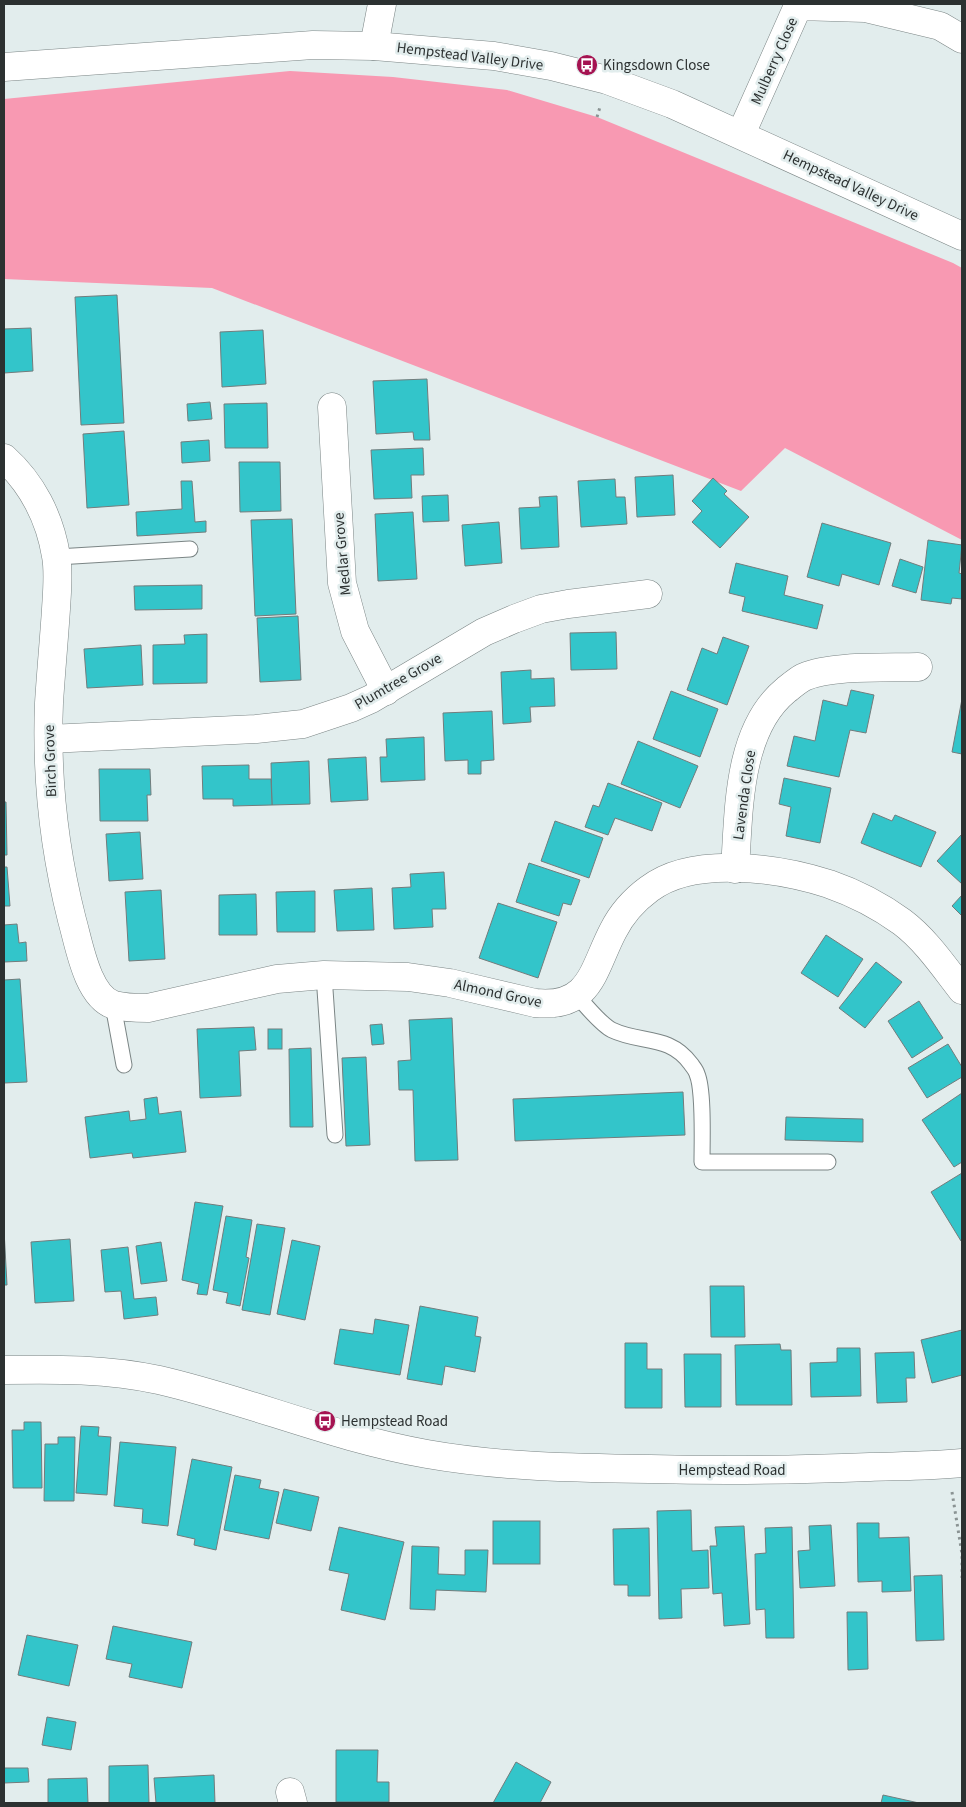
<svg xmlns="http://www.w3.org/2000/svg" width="966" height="1807" font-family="'Source Sans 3',sans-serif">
<rect width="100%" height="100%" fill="#e2eded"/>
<polygon fill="#f899b2" points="290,71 393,77 507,90 597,117 953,263 962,268 962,540 785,448 741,491 212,288 4,279 4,99"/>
<g fill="#33c5ca" stroke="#727c7c">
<polygon points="117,295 124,423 81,425 75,297"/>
<polygon points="31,328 33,371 4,373 4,329"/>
<polygon points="263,330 266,384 222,387 220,332"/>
<polygon points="427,379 430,440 414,440 413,432 376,434 373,381"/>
<polygon points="210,402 212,419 188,421 187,404"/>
<polygon points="267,403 268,448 225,448 224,404"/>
<polygon points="124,431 129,505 87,508 83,434"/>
<polygon points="209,440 210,461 182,463 181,442"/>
<polygon points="423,448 424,475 411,475 412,498 374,499 371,450"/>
<polygon points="239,462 280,462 281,511 240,512"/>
<polygon points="673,475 675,515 637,517 635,477"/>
<polygon points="713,478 727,491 724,494 749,517 720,548 692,522 702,511 692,501"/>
<polygon points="615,479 616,497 625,497 627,524 581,527 578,481"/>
<polygon points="181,481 192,481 195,522 206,521 206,532 137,536 136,512 182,509"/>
<polygon points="448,495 449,521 423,522 422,496"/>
<polygon points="557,496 559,547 521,549 519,508 540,507 539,497"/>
<polygon points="413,512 417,579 378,581 375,514"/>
<polygon points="292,519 296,614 255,616 251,520"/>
<polygon points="499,522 502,563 465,566 462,525"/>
<polygon points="822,523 891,543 879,585 842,574 839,586 807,577"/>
<polygon points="928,540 962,545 959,573 962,574 962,599 952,598 951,604 921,600"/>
<polygon points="900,559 923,567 916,593 892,586"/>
<polygon points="736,563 788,576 784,595 823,605 817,629 742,611 745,597 729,593"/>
<polygon points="202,585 202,609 135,610 134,586"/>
<polygon points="298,616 301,680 260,682 257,618"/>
<polygon points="616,632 617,669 571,670 570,633"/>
<polygon points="207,634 207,683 153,684 153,645 185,644 184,635"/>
<polygon points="723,637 749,646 727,705 687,690 702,648 717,654"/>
<polygon points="141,645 143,685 87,688 84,649"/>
<polygon points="531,670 531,679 554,678 555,706 530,707 531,722 503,724 501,672"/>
<polygon points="851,690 874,695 866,733 850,730 839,777 787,766 794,736 815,741 823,700 847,706"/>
<polygon points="671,691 718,709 700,757 653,739"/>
<polygon points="962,699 962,754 952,752"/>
<polygon points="492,711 494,760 481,761 481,774 468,774 468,760 445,761 443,713"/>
<polygon points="424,737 425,780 381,782 380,757 387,757 386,739"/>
<polygon points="638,741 698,766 680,808 621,784"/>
<polygon points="366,757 368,800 331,802 328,759"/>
<polygon points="309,761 310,804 272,805 271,763"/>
<polygon points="249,765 249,779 271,779 272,805 233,806 233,799 203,799 202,766"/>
<polygon points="99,769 150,769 151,795 147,795 148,821 100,821"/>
<polygon points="784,778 831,788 820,843 786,836 791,807 779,804"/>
<polygon points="608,783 662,803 652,831 615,818 608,835 585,827 593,805 599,807"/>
<polygon points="4,802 6,802 7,855 4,855"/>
<polygon points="873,813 892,821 895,815 936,832 921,867 861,843"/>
<polygon points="555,821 603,838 589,878 541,861"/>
<polygon points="140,832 143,879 109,881 106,834"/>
<polygon points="962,834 962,884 937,861"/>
<polygon points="529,863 580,880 571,905 563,903 559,916 516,902"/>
<polygon points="4,867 7,867 10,906 4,906"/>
<polygon points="444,872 446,909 432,909 433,927 394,929 392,888 411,887 410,874"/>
<polygon points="372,888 374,930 337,931 334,890"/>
<polygon points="161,890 165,959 129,961 125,892"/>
<polygon points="315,891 315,932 277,932 276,892"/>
<polygon points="256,894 257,935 219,935 219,895"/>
<polygon points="962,895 962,916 952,906"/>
<polygon points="498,903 557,922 538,978 479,958"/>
<polygon points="17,924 19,943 26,942 27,961 4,962 4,925"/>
<polygon points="826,935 863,959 838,997 801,973"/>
<polygon points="876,962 902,982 865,1028 839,1008"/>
<polygon points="20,979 27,1082 4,1083 4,980"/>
<polygon points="919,1001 943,1038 912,1058 888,1021"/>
<polygon points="452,1018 458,1160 415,1161 413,1090 399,1090 398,1061 411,1060 409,1020"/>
<polygon points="382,1024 384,1044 372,1045 370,1025"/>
<polygon points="254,1027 256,1050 239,1051 241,1096 200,1098 197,1029"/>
<rect x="268" y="1029" width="14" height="20"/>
<polygon points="948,1044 962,1067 962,1077 927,1098 908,1068"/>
<polygon points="311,1048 313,1127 290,1127 289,1049"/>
<polygon points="366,1057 370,1145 346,1146 342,1058"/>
<polygon points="683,1092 685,1135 515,1141 513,1099"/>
<polygon points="962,1093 962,1162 954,1167 922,1120"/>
<polygon points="157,1097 159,1114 181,1111 186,1152 133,1158 132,1153 90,1158 85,1117 129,1111 130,1121 146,1119 144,1099"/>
<polygon points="786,1117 863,1119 863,1142 785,1140"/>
<polygon points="962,1173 962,1240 961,1241 931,1192"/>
<polygon points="195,1202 223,1206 207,1295 197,1294 199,1284 182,1280"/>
<polygon points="226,1216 252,1220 246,1257 249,1258 240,1306 226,1303 228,1293 213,1290"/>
<polygon points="257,1224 285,1228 270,1315 242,1310"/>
<polygon points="4,1230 7,1285 4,1285"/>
<polygon points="70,1239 74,1301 35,1303 31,1242"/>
<polygon points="292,1240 320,1246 305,1320 277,1314"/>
<polygon points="161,1242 167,1281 141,1284 136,1246"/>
<polygon points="128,1247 134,1299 156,1297 158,1315 124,1319 121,1291 105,1292 101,1250"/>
<polygon points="710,1286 744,1286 745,1337 711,1337"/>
<polygon points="420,1306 478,1317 475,1336 481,1337 475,1372 445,1366 442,1385 407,1379"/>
<polygon points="375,1319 409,1325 400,1375 334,1364 340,1329 373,1334"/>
<polygon points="962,1330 962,1375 932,1383 921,1340"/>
<polygon points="625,1343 647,1343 647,1369 662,1369 662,1408 625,1408"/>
<polygon points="780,1344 781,1350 791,1350 792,1405 736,1405 735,1345"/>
<polygon points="837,1348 860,1348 861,1396 811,1397 810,1363 837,1362"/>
<polygon points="914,1352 915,1378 906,1378 907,1402 877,1403 875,1353"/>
<polygon points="684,1354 721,1354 721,1407 685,1407"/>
<polygon points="24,1422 41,1422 42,1488 13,1488 12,1430 24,1430"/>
<polygon points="81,1426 99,1427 98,1436 111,1437 107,1495 76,1493"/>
<polygon points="58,1437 75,1437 74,1501 44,1501 45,1444 58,1444"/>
<polygon points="120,1442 176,1447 168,1526 142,1523 143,1509 114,1506"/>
<polygon points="192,1459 232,1467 216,1550 194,1545 195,1539 177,1535"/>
<polygon points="235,1475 261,1480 259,1488 279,1492 269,1539 224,1530"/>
<polygon points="284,1489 319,1497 311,1531 276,1523"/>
<polygon points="691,1510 692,1551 708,1550 709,1588 681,1589 682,1618 659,1619 657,1511"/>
<rect x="493" y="1521" width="47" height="43"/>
<polygon points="857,1523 879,1523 879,1538 909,1537 911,1591 882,1592 882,1581 858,1582"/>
<polygon points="831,1525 835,1586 800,1588 798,1551 810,1550 809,1526"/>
<polygon points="744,1526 750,1624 724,1626 722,1593 713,1594 710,1546 717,1546 715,1527"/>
<polygon points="339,1527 404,1542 385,1620 341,1610 349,1574 329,1570"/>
<polygon points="792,1527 794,1638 766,1638 765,1609 756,1610 755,1554 766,1553 765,1528"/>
<polygon points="649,1528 650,1596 628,1596 628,1585 614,1585 613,1529"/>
<polygon points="412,1546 439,1547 438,1574 465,1575 465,1550 488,1550 486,1592 436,1590 435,1610 410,1609"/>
<polygon points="942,1575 944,1640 916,1641 914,1576"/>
<polygon points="847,1612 867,1612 868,1669 848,1670"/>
<polygon points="113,1626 192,1642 182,1688 129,1677 132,1664 106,1659"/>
<polygon points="27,1635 78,1645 69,1686 18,1675"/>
<polygon points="47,1717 76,1722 71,1750 42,1745"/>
<polygon points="336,1750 378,1750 377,1782 389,1782 389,1802 336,1802"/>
<polygon points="516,1762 551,1782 540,1803 493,1803"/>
<polygon points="148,1765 149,1803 109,1803 109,1766"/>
<polygon points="4,1768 28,1768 29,1782 4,1783"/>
<polygon points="214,1775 215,1803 156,1803 154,1778"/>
<polygon points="87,1778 88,1803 48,1803 48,1779"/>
<polygon points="883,1795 919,1803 881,1803"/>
</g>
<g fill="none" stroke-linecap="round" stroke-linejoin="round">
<g stroke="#7b8585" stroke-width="17">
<g id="lane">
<polyline points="57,557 190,549"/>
<polyline points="324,975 335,1135"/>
<path d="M 576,995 C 586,1005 600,1024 612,1030 C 641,1044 669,1034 691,1064 C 693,1067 696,1070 697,1074 C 704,1090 702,1142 702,1162 L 828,1162"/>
<polyline points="113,1005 124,1065"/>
</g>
</g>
<g stroke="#7b8585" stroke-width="29">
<g id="street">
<polyline points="374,46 382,4"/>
<polyline points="741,134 798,6 865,8 940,26 962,39"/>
<polyline points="332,407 342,583 355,631 386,691"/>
<path d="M 4,458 C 32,483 50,518 56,556 C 59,572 57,592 56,609 C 54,640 51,671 49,703 C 46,776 54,849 72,920 C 79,944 87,996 114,1005 C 125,1008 137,1008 148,1008 L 277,979 L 324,975 L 408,977 L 450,983 L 535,1003 C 591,1009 593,969 613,931 C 621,915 634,900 649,889 C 693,855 779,868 829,884 C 855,893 880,906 902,922 C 926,940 944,967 962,990"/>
<polyline points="49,739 256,729 303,724 351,708 371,699 484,632 514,619 541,609 568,604 648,594"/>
<path d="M 735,869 C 739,811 737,730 786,690 C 791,686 798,680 804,677 C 832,665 887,668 918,667"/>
<path d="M 4,1370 C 56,1369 108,1369 159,1380 C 250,1401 335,1438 427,1454 C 500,1467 576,1468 650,1469 C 724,1471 796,1470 870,1467 C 901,1466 932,1466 962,1463"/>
<polyline points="290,1792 293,1803"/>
</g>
</g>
<g stroke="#7b8585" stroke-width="29">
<polyline id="secondary" points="4,67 313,45 374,46 494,56 551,66 607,80 672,104 962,236"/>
</g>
<g stroke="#8a9393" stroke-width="3" stroke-dasharray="2.5 4" stroke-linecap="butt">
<polyline points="597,117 600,107"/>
<polyline points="952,1492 962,1554 962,1578"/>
</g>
<use href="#lane" stroke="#fff" stroke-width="15"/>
<use href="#street" stroke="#fff" stroke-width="28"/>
<use href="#secondary" stroke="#fff" stroke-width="28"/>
</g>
<defs>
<g id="bus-disc" transform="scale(1.125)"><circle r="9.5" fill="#a51351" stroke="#e2eded"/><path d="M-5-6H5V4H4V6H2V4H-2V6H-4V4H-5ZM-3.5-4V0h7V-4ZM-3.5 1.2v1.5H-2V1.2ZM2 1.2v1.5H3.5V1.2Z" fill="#fff"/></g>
</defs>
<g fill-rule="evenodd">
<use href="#bus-disc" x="587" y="65"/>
<use href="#bus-disc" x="325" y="1421"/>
</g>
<g text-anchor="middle" stroke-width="5" stroke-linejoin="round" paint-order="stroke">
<g font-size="15" fill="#2c3131" stroke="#e2eded">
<text transform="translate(470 56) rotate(7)" y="5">Hempstead Valley Drive</text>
<text transform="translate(774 61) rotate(-66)" y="5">Mulberry Close</text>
<text transform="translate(851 185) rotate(25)" y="5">Hempstead Valley Drive</text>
<text transform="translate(342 554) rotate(-95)" y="5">Medlar Grove</text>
<text transform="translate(398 681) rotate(-30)" y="5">Plumtree Grove</text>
<text transform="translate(50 761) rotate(-92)" y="5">Birch Grove</text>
<text transform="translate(744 795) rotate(-82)" y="5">Lavenda Close</text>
<text transform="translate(498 993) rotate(12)" y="5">Almond Grove</text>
<text x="732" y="1475">Hempstead Road</text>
</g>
<g font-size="15" fill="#2c3131" stroke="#e2eded" text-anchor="start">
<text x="603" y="70">Kingsdown Close</text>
<text x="341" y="1426">Hempstead Road</text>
</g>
</g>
<rect width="966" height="1807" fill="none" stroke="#2c3131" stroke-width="10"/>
</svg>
